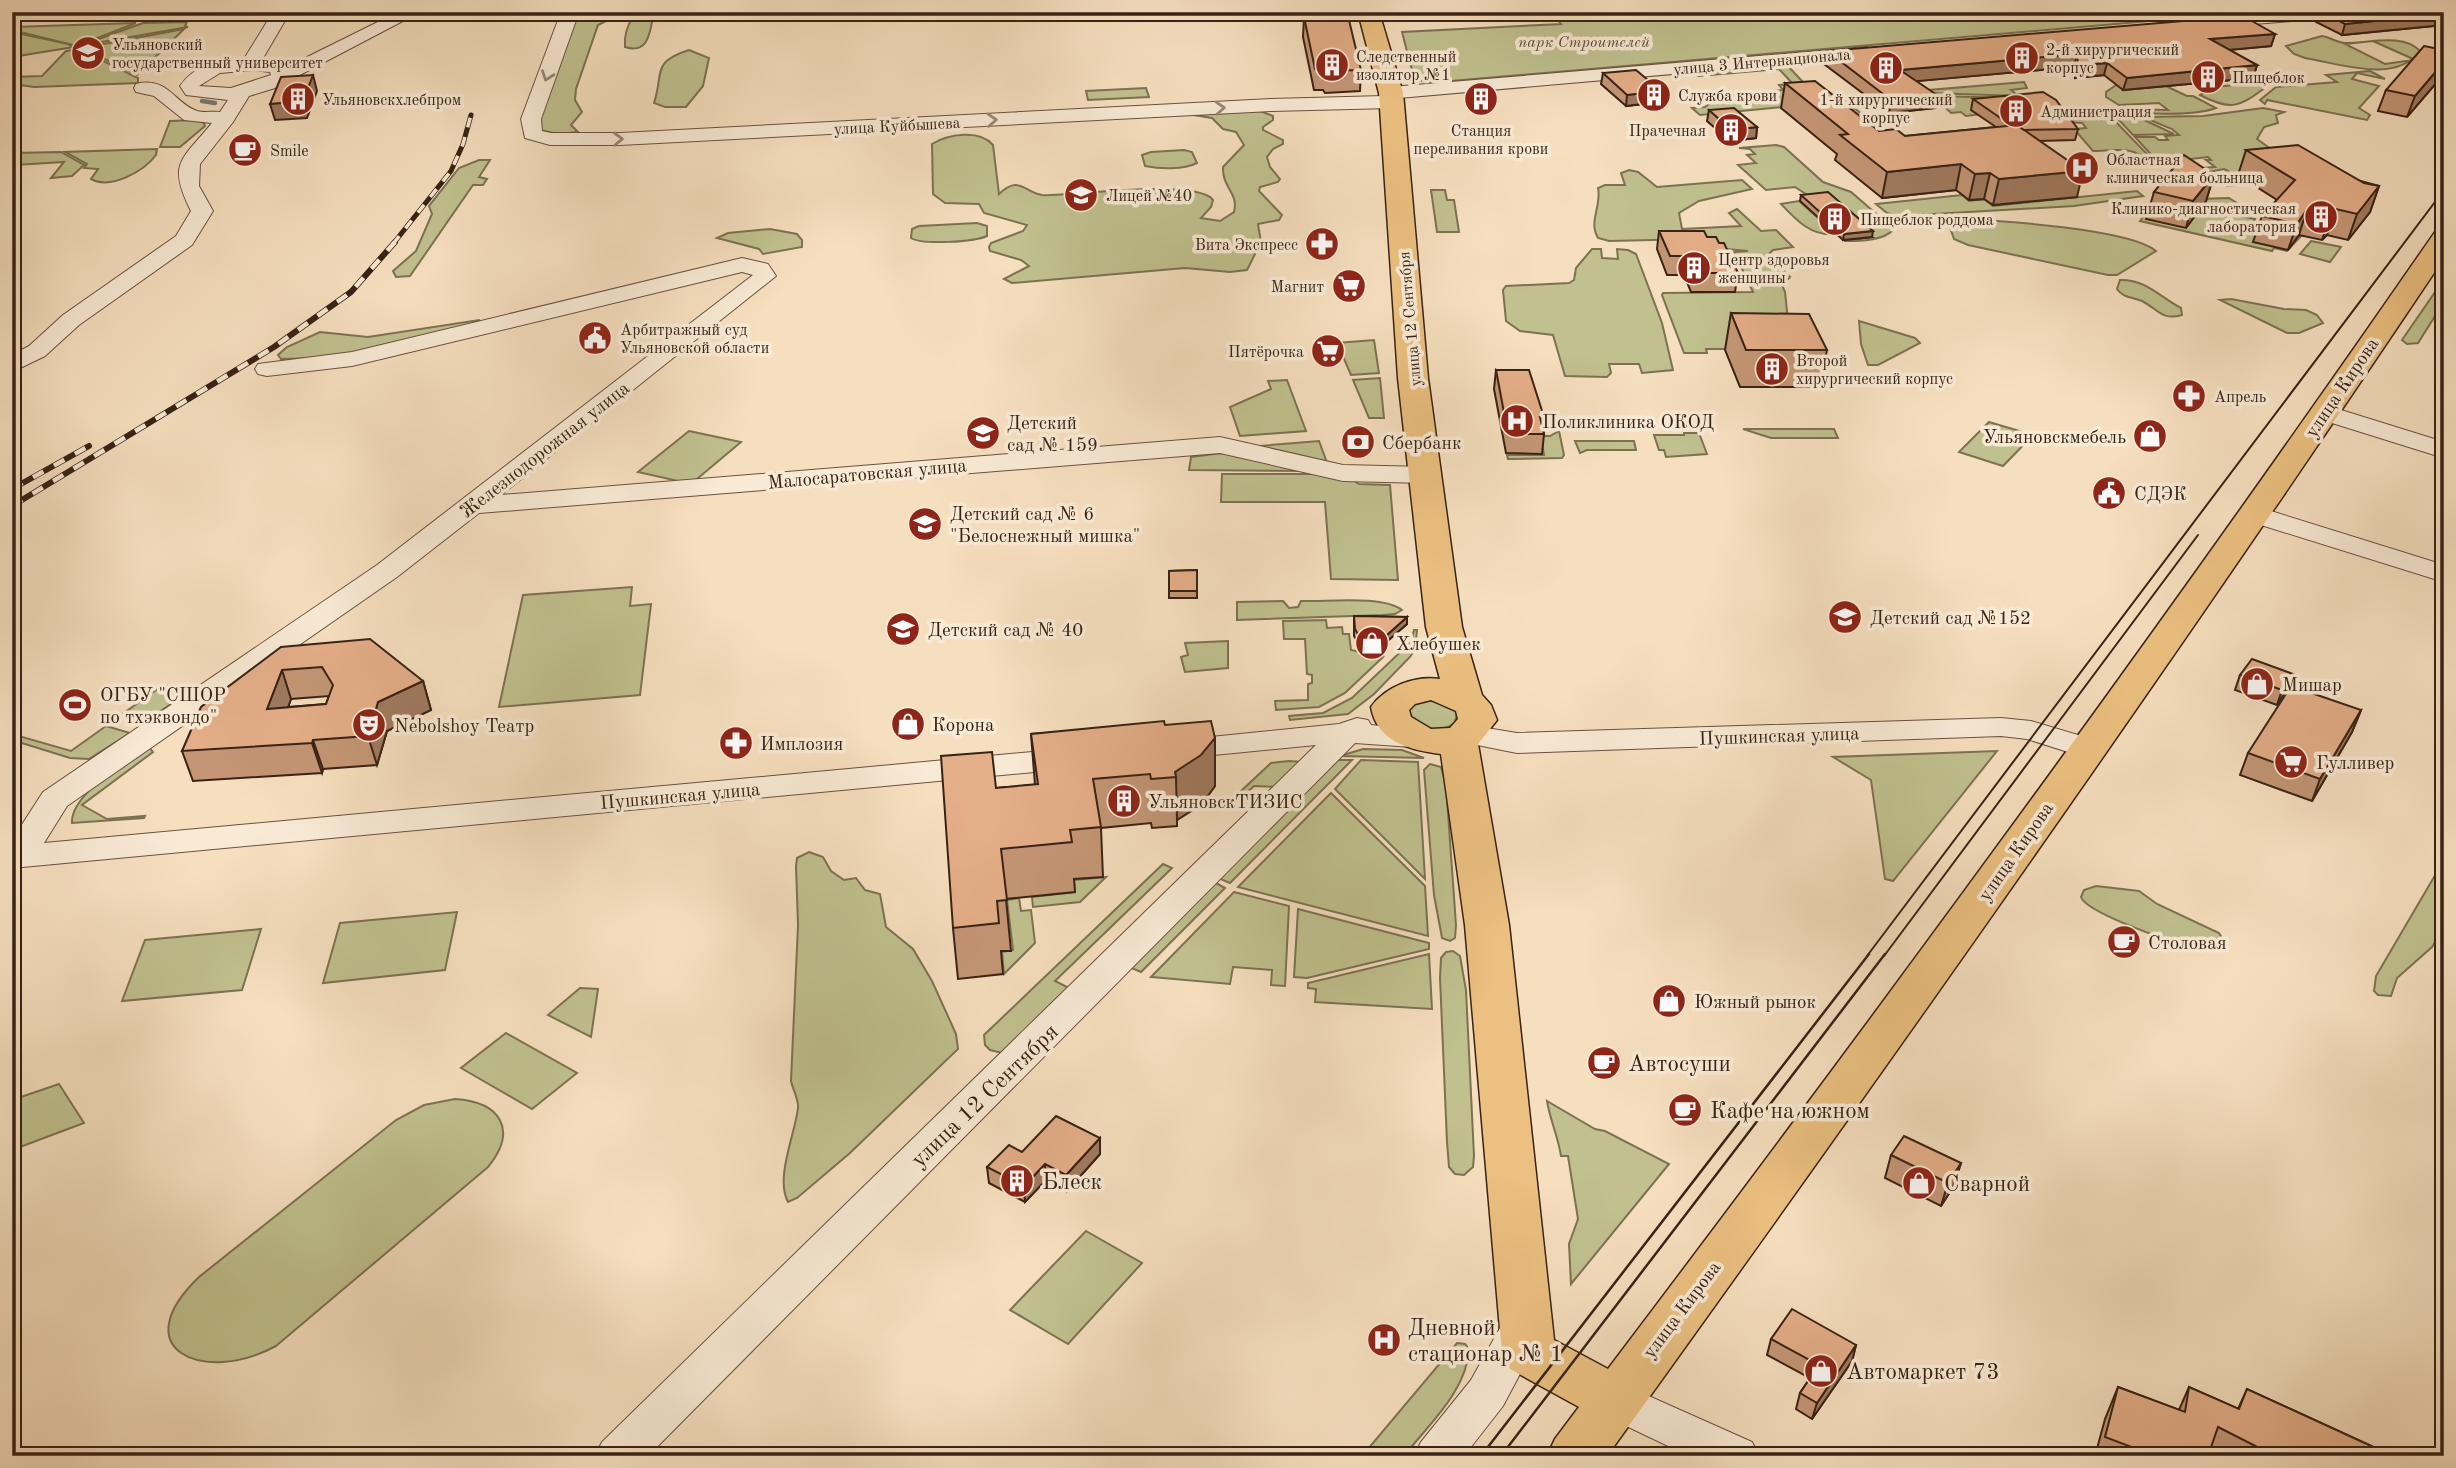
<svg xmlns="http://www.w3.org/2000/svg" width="2456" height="1468" font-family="'Old Standard TT',serif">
<rect width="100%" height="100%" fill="#f6dfbf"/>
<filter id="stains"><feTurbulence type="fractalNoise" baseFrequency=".00286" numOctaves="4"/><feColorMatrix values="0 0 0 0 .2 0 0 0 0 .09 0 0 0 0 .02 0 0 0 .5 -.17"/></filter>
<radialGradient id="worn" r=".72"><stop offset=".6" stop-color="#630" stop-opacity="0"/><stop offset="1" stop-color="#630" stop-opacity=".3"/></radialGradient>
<g fill="#c0c18f" stroke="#7c7252" stroke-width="2" fill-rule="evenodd">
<polygon points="574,12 600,12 592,21 606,21 598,25 576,89 575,100 582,112 571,125 578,132 558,134 535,129"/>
<path d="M 632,12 L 654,12 C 650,30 650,55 625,47 C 624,36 627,26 633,17 Z"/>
<polygon points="1552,12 1769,12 1773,16 1859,12 2194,12 2197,17 1428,83 1417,79 1411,67 1402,32 1561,24"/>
<polygon points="187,22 185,26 188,27 79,46 143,23"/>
<polygon points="136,23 77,46 12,30 12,27"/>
<polygon points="184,29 137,75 82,48"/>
<polygon points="12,32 68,44 74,47 12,57"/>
<path d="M 2322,36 C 2329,37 2336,42 2344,43 C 2367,44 2402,32 2420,51 C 2396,84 2341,64 2305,58 L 2294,54 L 2286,46 ZM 2373,41 L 2413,59 L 2413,60 L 2385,64 L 2345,44 Z"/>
<polygon points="79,49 138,78 138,83 34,87 12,84 12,77 42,76 66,51"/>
<path d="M 689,50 L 709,58 L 703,86 L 686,107 L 665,107 L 654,103 C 664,73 651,62 689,50 Z"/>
<polygon points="1786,64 1818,98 1813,104 1700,115 1692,108 1705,107 1719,96 1783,90 1779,85 1793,84 1779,69 1699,76 1689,72"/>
<polygon points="2370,71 2385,79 2357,73 2352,79 2379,86 2359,108 2370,115 2367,120 2267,100 2265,104 2260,100 2276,87 2337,82 2326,75"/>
<path d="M 2153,80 L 2187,96 L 2193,96 L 2216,108 C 2198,115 2145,116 2127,109 L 2168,110 L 2159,103 L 2119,105 L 2106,97 L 2106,92 L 2119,83 Z"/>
<path d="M 2275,81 C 2243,102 2238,115 2200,95 L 2214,87 Z"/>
<polygon points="2024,82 2027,88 2011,90 2018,96 1930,93 1929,90"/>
<polygon points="1146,88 1149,97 1088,100 1086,91"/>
<polygon points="1864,95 1894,97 1899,101 1852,106 1864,116 1900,112 1910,120 1877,127 1860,123 1853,110 1835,103 1846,97"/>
<polygon points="1934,96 2018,98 1982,114 1966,116 1961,112 1951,113"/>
<polygon points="2263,108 2284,112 2276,115 2278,123 2264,127 2257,139 2299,169 2238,175 2236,176 2247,184 2227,186 2218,178 2228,171 2224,169 2209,172 2162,166 2181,163 2190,169 2215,167 2206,160 2211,160 2208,157 2163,162 2157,161 2135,137 2155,137 2159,140 2168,140 2165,136 2179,135 2172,129 2143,117 2203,116"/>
<path d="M 1260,111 L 1273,116 L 1273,120 L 1263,127 L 1263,130 L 1283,140 L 1283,144 L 1273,149 L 1267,157 L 1270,167 L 1280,179 L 1278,182 L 1260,187 L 1259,191 L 1282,215 L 1279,220 L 1258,224 L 1261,242 L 1247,270 L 1230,272 L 1185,268 L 1012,283 L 1004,279 L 1029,266 L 1021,260 L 990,251 L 989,247 L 991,243 L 1023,231 L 1027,225 L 984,213 L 979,204 L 945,203 L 933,194 L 932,144 C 948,134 980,129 993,145 L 999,194 C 1019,174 1025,193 1042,195 C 1056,196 1071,193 1085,193 C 1108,191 1200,182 1213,200 L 1211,207 L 1201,218 L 1220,221 L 1234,212 C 1239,193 1222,188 1223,167 L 1244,145 L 1236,132 L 1223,129 L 1212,118 L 1193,115 Z"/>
<polygon points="2138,117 2174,134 2133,135 2117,118"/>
<path d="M 2112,118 L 2148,155 L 2142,157 C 2131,146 2109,151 2093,151 L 2074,129 L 2086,128 L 2082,123 L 2049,121 Z"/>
<polygon points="196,120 204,123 205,126 180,147 160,147 170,121"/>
<path d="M 1776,145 L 1784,147 L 1823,182 L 1851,192 L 1894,229 C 1884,241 1860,241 1844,241 L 1871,237 L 1795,187 L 1766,190 L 1738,165 L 1756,163 L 1747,155 L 1755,154 L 1750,149 L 1739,148 Z"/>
<path d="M 157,149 L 156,155 C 144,171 111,190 91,179 L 98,169 L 84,168 L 87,164 L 65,152 Z"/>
<path d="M 1184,150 L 1192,152 L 1197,163 C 1183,170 1160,169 1145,166 L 1142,155 L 1151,152 Z"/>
<polygon points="61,152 84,165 72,176 51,178 64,162 16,165 18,162 12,156 12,153"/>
<polygon points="479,160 490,160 479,177 487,179 483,185 473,185 410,276 396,277 393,271 416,251 432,214 429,206 459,168"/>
<path d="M 1629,170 L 1638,172 L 1657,187 L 1742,180 L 1752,189 L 1699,201 L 1679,213 L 1682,229 L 1741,226 L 1729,213 L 1737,209 L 1761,231 L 1776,230 L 1793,247 L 1773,250 L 1768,255 L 1790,277 L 1782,285 L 1785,292 L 1791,349 L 1706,349 L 1707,353 L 1684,353 L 1662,295 L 1663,293 L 1753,292 L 1734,252 L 1748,251 L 1715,248 L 1697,239 L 1609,241 L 1598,238 C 1588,222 1602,205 1598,188 L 1605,185 L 1625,185 L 1621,173 Z"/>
<polygon points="1431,190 1445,190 1447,200 1454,200 1459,232 1437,232"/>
<polygon points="2137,191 2143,196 2074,206 1898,216 1887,213 1876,204 1962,195 1969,201 1984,199 1993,206"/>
<polygon points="2229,198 2237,203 2229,214 2255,219 2252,225 2301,236 2287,251 2274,248 2272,251 2140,221 2154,203 2164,200"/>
<path d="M 1799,201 L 1836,234 C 1812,237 1797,221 1781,204 Z"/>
<path d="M 1964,219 C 2003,221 2130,229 2156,251 L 2117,275 L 2108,275 L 1968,245 L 1954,239 L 1948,222 Z"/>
<path d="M 977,223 L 987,226 L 987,236 C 974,242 922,245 911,238 L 912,229 L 919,226 Z"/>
<polygon points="770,229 797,234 802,240 802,247 763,254 759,249 717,238 728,233"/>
<polygon points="2311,241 2341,247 2330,262 2300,254"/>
<polygon points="1592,249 1601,249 1602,258 1618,259 1617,249 1628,250 1636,254 1662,323 1673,370 1642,373 1639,364 1609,364 1611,373 1607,377 1565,376 1553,335 1520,331 1506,321 1503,290 1506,286 1569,283 1574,280 1576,268"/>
<polygon points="2444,279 2444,302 2418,343 2407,344 2402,340"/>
<path d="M 2120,280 C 2146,279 2161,298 2181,308 L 2182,315 C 2161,321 2158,309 2142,301 C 2133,297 2123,298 2117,289 Z"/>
<polygon points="2231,299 2284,309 2306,310 2317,315 2323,323 2299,333 2287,333 2220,300"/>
<path d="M 479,320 L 481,323 C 414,340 350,359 281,359 L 278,355 L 287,347 L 320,332 L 368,337 Z"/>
<polygon points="1859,321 1915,338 1920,343 1878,365 1868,365 1861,344"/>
<polygon points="1374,340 1379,373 1351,375 1337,343"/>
<polygon points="1380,378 1384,418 1369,418 1353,380"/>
<polygon points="1287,380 1306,431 1240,436 1230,407 1271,389 1268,381"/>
<polygon points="1989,422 2033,435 2003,466 1959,452"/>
<polygon points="1743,429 1834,429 1838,438 1771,438"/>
<polygon points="689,431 741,442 691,484 638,472"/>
<polygon points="1559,431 1564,455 1562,458 1508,459 1507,455 1544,455 1541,436 1550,436"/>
<polygon points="1684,433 1699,433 1707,454 1666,457 1664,450 1659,450 1654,435 1684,435"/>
<polygon points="1319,441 1329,468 1247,447"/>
<polygon points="1575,441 1634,441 1636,450 1587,450 1580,453"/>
<polygon points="1222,453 1306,471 1189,470 1191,457"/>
<polygon points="1222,474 1326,474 1347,476 1359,484 1390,485 1398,580 1331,579 1325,502 1221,502"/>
<polygon points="632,587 630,606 651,604 640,695 499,707 523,595"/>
<path d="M 1283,601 L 1289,608 L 1298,607 L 1301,601 C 1326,602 1382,595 1402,610 L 1395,614 L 1383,615 L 1237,620 L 1237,602 Z"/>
<polygon points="1326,620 1327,628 1342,627 1343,634 1349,634 1351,650 1383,657 1345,693 1319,707 1276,710 1275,701 1308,700 1308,684 1312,683 1312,675 1307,674 1305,639 1284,639 1283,621"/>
<polygon points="1414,630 1417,630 1415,649 1410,657 1374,694 1348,714 1290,720 1289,716 1323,713 1352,698 1411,642"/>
<polygon points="1228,641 1228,668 1185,672 1181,657 1188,655 1185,643"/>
<polygon points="163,685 189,692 147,720 124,713"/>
<path d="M 1429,700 L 1453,707 L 1457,712 L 1455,723 C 1440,733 1428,729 1412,722 L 1409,711 L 1413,705 Z"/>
<polygon points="106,726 130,733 89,759 70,758 12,740 12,734 71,751"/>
<path d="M 147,745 L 153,752 L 82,805 L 107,819 L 145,816 L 144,818 L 72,823 C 70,795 127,761 147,745 Z"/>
<polygon points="1363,749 1402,750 1424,758 1340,756"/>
<polygon points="1997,751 1893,881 1885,879 1871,780 1833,757"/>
<polygon points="1338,760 1352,760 1230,883 1218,878"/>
<polygon points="1361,760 1418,762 1425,879 1335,789"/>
<polygon points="1289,761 1305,762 1280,787 1254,786 1245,794 1240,792 1271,763"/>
<polygon points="1430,764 1441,767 1446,785 1456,925 1455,938 1450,941 1442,938 1434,895 1424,770"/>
<polygon points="1331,793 1425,886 1428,936 1238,887"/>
<path d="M 809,852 L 823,857 L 831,871 L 844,880 L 856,878 L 865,890 L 880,894 L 886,927 L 913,949 L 932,981 L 956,1034 L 958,1049 L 850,1153 L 797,1198 L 788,1202 C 775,1178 795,1134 798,1108 C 799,1100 793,1090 791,1081 L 798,925 L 796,866 L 797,858 Z"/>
<polygon points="2444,860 2444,928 2432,947 2397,978 2391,996 2378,995 2374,991 2376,976"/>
<polygon points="1163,864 1172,868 1055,981 1071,989 1002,1053 990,1050 985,1045 984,1035"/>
<polygon points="1106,877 1080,902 1033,907 1032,897 1075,892 1074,880"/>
<polygon points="1214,882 1225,888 1141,972 1129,967"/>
<path d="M 2096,886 L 2139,891 L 2157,904 L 2219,933 L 2222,938 C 2212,941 2195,944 2184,943 C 2167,942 2085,911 2081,897 L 2084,890 Z"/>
<polygon points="1234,892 1289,906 1285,986 1271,985 1272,970 1233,967 1230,984 1151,977"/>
<polygon points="1019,898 1021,911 1031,910 1035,943 1004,974 1002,952 1013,950 1007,900"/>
<polygon points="1298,909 1429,943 1429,949 1307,978 1294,977"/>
<polygon points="457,912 445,970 323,983 340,923"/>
<polygon points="261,929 242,990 122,1001 145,940"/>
<polygon points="1453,951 1460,956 1466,990 1474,1156 1473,1167 1464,1175 1455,1174 1449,1167 1447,1142 1440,978 1441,958 1446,952"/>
<polygon points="1429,954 1432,1009 1315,1002 1316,989 1308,988 1308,983"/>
<polygon points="580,988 598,989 591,1037 548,1015"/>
<polygon points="506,1033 577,1073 532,1109 461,1068"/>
<polygon points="59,1084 84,1123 12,1150 12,1100"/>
<path d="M 455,1099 C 501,1102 518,1130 488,1167 L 276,1346 C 204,1385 123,1350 199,1277 L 396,1120 L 424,1105 Z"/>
<path d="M 1547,1101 L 1595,1129 L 1605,1131 L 1669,1164 L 1571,1284 L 1569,1244 L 1578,1219 L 1568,1156 L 1561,1156 C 1558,1136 1550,1120 1547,1101 Z"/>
<polygon points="1086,1231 1142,1263 1068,1344 1010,1310"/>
<path d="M 1457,1343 L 1465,1344 L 1469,1349 C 1467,1391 1428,1425 1404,1456 L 1362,1456 Z"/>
</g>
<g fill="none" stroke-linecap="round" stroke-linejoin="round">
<polyline stroke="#787d7a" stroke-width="4.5" points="202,101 215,103"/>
<g stroke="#685140" stroke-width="2">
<g id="minor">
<path d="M 273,12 L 290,12 L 262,60 L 282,63 L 287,67 L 398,12 L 420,12 L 275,88 L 249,96 L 233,122 L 200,164 L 199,186 L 213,211 L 192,245 L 79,325 L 45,356 L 12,372 L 12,355 L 29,346 L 63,315 L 176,236 L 191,211 C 167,163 181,161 212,123 L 184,120 L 154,96 L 136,92 L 134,88 L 136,84 C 168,76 174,103 197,111 C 204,113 213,111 220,112 L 228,100 L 186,95 L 180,86 C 195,64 219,60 244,59 ZM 254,70 L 270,72 L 271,75 L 231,88 L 199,86 L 220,73 Z"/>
<polygon points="561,12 579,12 541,119 542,131 551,133 620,133 1271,99 1384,96 1382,93 1384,89 1391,87 1867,47 1876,52 1867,57 1399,98 1402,102 1399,106 1392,108 1271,111 620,145 550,145 525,138 521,119"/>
<polygon points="2274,12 2349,12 2341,17 2205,28 2196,23 2205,18"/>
<polygon points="742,258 768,264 776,276 501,495 1220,437 1343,465 1426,467 1435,469 1439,475 1435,481 1426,483 1343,481 1220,453 479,513 397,577 67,806 44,843 1076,748 1087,751 1092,758 1087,765 1076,768 12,868 12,840 43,792 377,565 753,275 742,272 352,366 267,376 258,374 255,369 258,364 352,352"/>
<polygon points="2325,405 2444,442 2444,458 2316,418 2312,413 2316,408"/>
<polygon points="2255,506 2444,565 2444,582 2245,520 2241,514 2245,508"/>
<polygon points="1357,718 1368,720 1371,725 1423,730 1428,737 1423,744 1412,747 1355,743 648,1456 595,1456 602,1442 1316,745 1173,759 1162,756 1157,749 1162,742 1339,724"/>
<polygon points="2001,718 2031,721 2098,741 2103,748 2098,755 2087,758 2027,739 2001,736 1517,753 1457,741 1452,734 1457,727 1468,725 1517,733"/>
<polygon points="1525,1305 1540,1310 1547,1323 1503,1406 1464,1456 1414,1456 1421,1442 1471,1380 1510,1310"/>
<polygon points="1615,1381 1752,1442 1759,1456 1689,1456 1599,1413 1593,1400 1599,1387"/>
</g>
</g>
<g stroke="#382215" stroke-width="3">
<path id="major" d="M 1358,12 L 1379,12 L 1403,93 L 1428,378 L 1462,627 L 1482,695 L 1491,705 L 1497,720 L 1478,744 L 1509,925 L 1554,1340 L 1608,1369 C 1891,995 2168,618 2435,232 L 2444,230 L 2444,258 C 2173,663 1892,1060 1607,1456 L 1547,1456 L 1555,1439 L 1579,1407 L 1510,1369 L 1502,1353 L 1465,925 L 1441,754 C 1410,750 1377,742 1371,707 C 1385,687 1415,675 1440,679 L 1426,627 L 1398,378 L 1379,93 ZM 1431,700 L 1456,711 L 1458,719 L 1450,728 L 1431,729 L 1411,717 L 1409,710 L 1415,704 Z"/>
</g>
<use href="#minor" fill="#f9ead5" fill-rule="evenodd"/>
<use href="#major" fill="#ebc080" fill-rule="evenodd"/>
<g stroke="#382215" stroke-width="2">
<polyline points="1867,956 2444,190"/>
<polyline points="1884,956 2198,535"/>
</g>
<g stroke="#382215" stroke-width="2.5">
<polyline points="1481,1456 1869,954"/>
<polyline points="1501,1456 1885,954"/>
</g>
<g stroke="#382215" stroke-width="5">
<polyline id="rail-far1" points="393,244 451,171 463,144 471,115"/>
</g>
<g stroke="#382215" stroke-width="6">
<g id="rail">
<polyline points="12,489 89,446"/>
<polyline points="12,506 274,347 351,292 395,242"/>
</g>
</g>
<use href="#rail-far1" stroke="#f9ead5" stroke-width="3.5" stroke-dasharray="10" stroke-linecap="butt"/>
<use href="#rail" stroke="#f9ead5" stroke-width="4.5" stroke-dasharray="12" stroke-linecap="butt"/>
</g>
<g fill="#c49675" stroke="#382215" stroke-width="2" fill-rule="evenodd">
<polygon points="2318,12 2444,12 2444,23 2443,25 2342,35 2316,22"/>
<polygon points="1304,17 1361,70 1360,91 1325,93 1323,90 1314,90 1303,37"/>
<polygon points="2275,34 2271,46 2229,50 2257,65 2253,78 2123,90 2104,75 2075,78 2074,67 1916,81 1935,108 1889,113 1824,64 1827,51"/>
<polygon points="2444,50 2444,74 2407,117 2378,111 2386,90"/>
<polygon points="1603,73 1660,102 1626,106 1601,84"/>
<polygon points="1785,83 1879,131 1905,136 1996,127 1971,110 1973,99 2078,129 2075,140 2040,141 2077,197 1993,205 1984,199 1969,200 1956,190 1882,198 1835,160 1837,154 1781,108"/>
<polygon points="1709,110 1757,127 1756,138 1730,141 1707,121"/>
<polygon points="2246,150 2379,186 2370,212 2348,240 2327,235 2322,240 2299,235 2288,250 2253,242 2262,216 2277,200 2238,175"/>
<polygon points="2214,175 2206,201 2186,228 2146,219 2154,192"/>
<polygon points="1801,195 1872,237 1843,240 1800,201"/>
<polygon points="1659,231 1707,237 1719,243 1738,273 1735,292 1691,292 1684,275 1667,275 1657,249"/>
<polygon points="1731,313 1827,350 1820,387 1740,387 1725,350"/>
<polygon points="1496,370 1544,417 1543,428 1544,434 1542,454 1506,453 1494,389"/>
<polygon points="1197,570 1197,598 1169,598 1169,571"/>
<polygon points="1354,616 1407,617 1407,624 1376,651 1363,651 1354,636"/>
<path d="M 281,647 L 423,681 L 431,710 L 387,731 L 377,765 L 323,769 L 322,773 L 193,781 L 182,751 ZM 329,696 L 326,704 L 288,707 L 291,699 Z"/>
<polygon points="2293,674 2288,688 2277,705 2235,690 2240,675"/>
<polygon points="2361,710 2352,732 2312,801 2240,775 2248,753"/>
<polygon points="1165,725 1215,738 1215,786 1202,804 1177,820 1177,826 1152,828 1151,823 1101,828 1103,877 1074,879 1075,892 1006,899 1011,951 1001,951 1003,974 958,979 953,928 996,788 1035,785 1031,734"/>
<polygon points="1100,1138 1100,1154 1067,1191 1046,1180 1025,1202 989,1183 987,1167 1022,1152"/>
<polygon points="1891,1155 1961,1163 1953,1187 1941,1206 1885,1178"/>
<polygon points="1771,1339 1856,1345 1852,1361 1812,1419 1796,1409 1800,1393 1810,1378 1767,1355"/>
<polygon points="2118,1387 2179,1410 2189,1387 2238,1409 2247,1389 2393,1456 2095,1456 2105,1419"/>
</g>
<g fill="#a07a5f" stroke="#382215" stroke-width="2">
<polygon points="2444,14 2443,25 2342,35 2345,24"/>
<polygon points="2275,34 2271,46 2207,52 2210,39"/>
<polygon points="2077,54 2074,67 1897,83 1900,70"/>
<polygon points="2444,62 2444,74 2407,117 2415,96"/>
<polygon points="2107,63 2104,75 2075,78 2078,65"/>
<polygon points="2257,65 2253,78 2123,90 2127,78"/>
<polygon points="313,75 317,91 307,118 275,120 270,104"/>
<polygon points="1661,91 1660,102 1626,106 1627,95"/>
<polygon points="1937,95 1935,108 1889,113 1891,100"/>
<polygon points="1757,127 1756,138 1730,141 1731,130"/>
<polygon points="1961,164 1956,190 1882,198 1887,172"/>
<polygon points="2083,171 2077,197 1993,205 1999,179"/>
<polygon points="1990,173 1984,199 1969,200 1975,174"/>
<polygon points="2214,175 2206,201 2186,228 2193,201"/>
<polygon points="2379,186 2370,212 2348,240 2357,214"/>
<polygon points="2307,209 2299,235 2288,250 2297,224"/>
<polygon points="2336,209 2327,235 2322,240 2331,214"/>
<polygon points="1873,231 1872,237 1843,240 1844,234"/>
<polygon points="1407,617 1407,624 1376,651 1377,644"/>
<polygon points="282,670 291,699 277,738 267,709"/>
<polygon points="2293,674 2288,688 2277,705 2282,690"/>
<polygon points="423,681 431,710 387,731 377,765 368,736 378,702"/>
<polygon points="2361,710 2352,732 2312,801 2320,779"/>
<polygon points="1215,738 1215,786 1202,804 1177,820 1176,777 1175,772"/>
<polygon points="313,740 323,769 322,773 312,743"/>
<polygon points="1100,1138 1100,1154 1067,1191 1066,1175"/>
<polygon points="1961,1163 1953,1187 1941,1206 1948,1183"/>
<polygon points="1045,1164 1046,1180 1025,1202 1024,1186"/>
<polygon points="1856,1345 1852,1361 1812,1419 1817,1403"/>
</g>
<g fill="#e4ae88" stroke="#382215" stroke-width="2" fill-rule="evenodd">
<polygon points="2322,12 2443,12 2444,14 2345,24"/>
<polygon points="1348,16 1361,70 1325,71 1324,69 1315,69 1304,17"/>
<polygon points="2243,16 2275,34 2210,39 2257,65 2127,78 2107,63 2078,65 2077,54 1900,70 1937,95 1891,100 1827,51"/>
<polygon points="2424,46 2444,50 2444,62 2415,96 2386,90"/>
<polygon points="1636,70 1661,91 1627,95 1603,73"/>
<polygon points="313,75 303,101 270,104 281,77"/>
<polygon points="1815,81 1879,131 1896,129 1905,136 2017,125 2083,171 1999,179 1990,173 1975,174 1961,164 1887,172 1840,135 1848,134 1785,83"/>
<polygon points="2043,92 2056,100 2078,129 2024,130 2017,125 2012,126 1973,99"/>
<polygon points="1734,108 1757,127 1731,130 1709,110"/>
<polygon points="2298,145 2364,183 2379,186 2357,214 2336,209 2331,214 2307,209 2297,224 2262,216 2295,180 2246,150"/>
<polygon points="2184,155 2214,175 2193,201 2154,192"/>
<polygon points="1828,192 1873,231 1844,234 1801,195"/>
<polygon points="1659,231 1704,231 1707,237 1716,237 1719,243 1724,243 1738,273 1693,273 1686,256 1670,256"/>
<polygon points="1731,313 1809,314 1827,350 1746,350"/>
<polygon points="1496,370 1529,370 1544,417 1540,417 1544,434 1508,434"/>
<polygon points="1197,570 1197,591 1169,591 1169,571"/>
<polygon points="1354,616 1407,617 1377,644 1363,643 1355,629"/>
<path d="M 370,639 L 423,681 L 378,702 L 368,736 L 313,740 L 312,743 L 182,751 L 201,707 L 281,647 ZM 322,667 L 333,685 L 326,704 L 267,709 L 282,670 Z"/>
<polygon points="2252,659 2293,674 2282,690 2240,675"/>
<polygon points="2291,686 2361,710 2320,779 2248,753"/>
<polygon points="1164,721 1165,725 1211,721 1215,738 1201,755 1175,772 1176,777 1151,779 1150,774 1093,779 1101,827 1070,830 1072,842 1001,849 1007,900 997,901 999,923 953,928 941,756 992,752 996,788 1038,784 1031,734"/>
<polygon points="1056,1116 1100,1138 1066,1175 1045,1164 1024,1186 987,1167 1009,1145 1022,1152"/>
<polygon points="1904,1136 1961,1163 1948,1183 1891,1155"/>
<polygon points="1792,1309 1856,1345 1817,1403 1800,1393 1819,1365 1771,1339"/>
<polygon points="2118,1387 2185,1412 2189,1387 2239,1409 2247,1389 2393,1456 2275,1456 2218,1427 2208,1456 2155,1456 2105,1437"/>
</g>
<defs><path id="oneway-chevron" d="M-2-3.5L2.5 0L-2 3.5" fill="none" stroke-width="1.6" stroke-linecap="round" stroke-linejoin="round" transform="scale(1.75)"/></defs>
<g stroke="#988675">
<use href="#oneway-chevron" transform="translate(547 76) rotate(110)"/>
<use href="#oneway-chevron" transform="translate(1220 108) rotate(-3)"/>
<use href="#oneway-chevron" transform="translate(992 120) rotate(-3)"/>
<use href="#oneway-chevron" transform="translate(618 139) rotate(-2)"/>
</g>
<defs>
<g id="university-disc" transform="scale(1.75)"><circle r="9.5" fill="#8f2418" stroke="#f9ead5"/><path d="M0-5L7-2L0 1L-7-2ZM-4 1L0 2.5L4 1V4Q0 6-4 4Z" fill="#fff"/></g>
<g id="building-disc" transform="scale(1.75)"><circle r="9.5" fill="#8f2418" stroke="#f9ead5"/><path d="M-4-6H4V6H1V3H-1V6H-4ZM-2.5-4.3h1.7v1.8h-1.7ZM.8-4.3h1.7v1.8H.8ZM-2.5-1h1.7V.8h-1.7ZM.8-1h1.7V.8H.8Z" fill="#fff"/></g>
<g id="cafe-disc" transform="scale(1.75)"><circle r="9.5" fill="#8f2418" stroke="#f9ead5"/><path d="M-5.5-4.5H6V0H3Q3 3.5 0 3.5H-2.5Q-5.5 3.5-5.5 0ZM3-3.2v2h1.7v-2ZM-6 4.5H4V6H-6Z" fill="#fff"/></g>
<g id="hospital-disc" transform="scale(1.75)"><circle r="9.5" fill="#8f2418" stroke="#f9ead5"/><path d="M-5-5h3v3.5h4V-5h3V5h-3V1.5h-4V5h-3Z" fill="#fff"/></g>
<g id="school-disc" transform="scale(1.75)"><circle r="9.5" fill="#8f2418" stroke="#f9ead5"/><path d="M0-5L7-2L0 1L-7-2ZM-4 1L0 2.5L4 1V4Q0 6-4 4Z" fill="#fff"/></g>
<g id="pharmacy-disc" transform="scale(1.75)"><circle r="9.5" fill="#8f2418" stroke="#f9ead5"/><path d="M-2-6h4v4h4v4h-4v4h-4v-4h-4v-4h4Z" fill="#fff"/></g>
<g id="supermarket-disc" transform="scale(1.75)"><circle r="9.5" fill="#8f2418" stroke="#f9ead5"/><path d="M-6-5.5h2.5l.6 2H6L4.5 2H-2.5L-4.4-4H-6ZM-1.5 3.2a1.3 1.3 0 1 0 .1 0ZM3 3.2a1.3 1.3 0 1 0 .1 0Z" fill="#fff"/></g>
<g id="civic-disc" transform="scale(1.75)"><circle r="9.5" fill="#8f2418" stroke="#f9ead5"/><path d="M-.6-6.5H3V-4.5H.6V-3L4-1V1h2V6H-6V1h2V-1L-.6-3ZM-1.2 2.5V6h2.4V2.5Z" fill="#fff"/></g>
<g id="shop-disc" transform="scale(1.75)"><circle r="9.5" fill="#8f2418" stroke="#f9ead5"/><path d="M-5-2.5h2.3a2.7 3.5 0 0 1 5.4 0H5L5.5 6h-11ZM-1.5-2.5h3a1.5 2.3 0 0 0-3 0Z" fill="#fff"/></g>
<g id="bank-disc" transform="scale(1.75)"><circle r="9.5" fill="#8f2418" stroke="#f9ead5"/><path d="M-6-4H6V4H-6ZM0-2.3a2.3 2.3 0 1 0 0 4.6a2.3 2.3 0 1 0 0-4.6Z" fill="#fff"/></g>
<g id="stadium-disc" transform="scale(1.75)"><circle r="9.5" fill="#8f2418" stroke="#f9ead5"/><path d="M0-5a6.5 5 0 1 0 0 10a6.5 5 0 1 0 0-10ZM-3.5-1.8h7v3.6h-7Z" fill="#fff"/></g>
<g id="theatre-disc" transform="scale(1.75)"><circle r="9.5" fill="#8f2418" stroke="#f9ead5"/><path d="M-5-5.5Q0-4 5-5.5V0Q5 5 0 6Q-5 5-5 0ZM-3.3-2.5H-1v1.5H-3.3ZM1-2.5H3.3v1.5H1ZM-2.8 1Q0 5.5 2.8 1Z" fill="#fff"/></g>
</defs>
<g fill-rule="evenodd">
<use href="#university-disc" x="88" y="53"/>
<use href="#building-disc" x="2022" y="58"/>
<use href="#building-disc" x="1332" y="65"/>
<use href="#building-disc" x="1886" y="68"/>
<use href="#building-disc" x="2208" y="77"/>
<use href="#building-disc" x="1654" y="95"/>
<use href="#building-disc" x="298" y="99"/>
<use href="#building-disc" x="1481" y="99"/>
<use href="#building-disc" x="2016" y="111"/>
<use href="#building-disc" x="1731" y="130"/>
<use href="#cafe-disc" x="245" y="150"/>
<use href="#hospital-disc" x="2082" y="168"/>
<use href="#school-disc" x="1081" y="195"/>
<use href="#building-disc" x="2321" y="217"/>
<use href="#building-disc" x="1835" y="219"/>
<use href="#pharmacy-disc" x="1322" y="244"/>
<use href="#building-disc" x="1694" y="268"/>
<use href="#supermarket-disc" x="1349" y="286"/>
<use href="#civic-disc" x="595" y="338"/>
<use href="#supermarket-disc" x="1328" y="351"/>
<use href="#building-disc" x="1772" y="369"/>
<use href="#pharmacy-disc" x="2189" y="396"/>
<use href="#hospital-disc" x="1517" y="421"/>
<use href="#school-disc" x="983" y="433"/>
<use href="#shop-disc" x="2150" y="436"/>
<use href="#bank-disc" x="1358" y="442"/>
<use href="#civic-disc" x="2109" y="493"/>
<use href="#school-disc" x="925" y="524"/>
<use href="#school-disc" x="1845" y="617"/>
<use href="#school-disc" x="903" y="629"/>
<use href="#shop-disc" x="1372" y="643"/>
<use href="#shop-disc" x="2257" y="684"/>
<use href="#stadium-disc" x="75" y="705"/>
<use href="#shop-disc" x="908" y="724"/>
<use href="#theatre-disc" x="369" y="725"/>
<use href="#pharmacy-disc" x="736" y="743"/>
<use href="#supermarket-disc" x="2291" y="762"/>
<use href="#building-disc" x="1124" y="801"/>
<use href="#cafe-disc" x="2124" y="942"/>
<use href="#shop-disc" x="1669" y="1001"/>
<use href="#cafe-disc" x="1604" y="1063"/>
<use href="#cafe-disc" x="1685" y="1110"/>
<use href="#building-disc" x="1017" y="1181"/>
<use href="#shop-disc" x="1919" y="1183"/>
<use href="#hospital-disc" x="1384" y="1340"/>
<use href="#shop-disc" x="1821" y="1371"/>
</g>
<g text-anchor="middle" stroke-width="7" stroke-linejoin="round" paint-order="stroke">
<g font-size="16" font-style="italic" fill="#5a4a34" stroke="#f9ead5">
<text x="1584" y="47">парк Строителей</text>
</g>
<g font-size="16" fill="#382215" stroke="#f9ead5" text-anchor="start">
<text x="112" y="50">Ульяновский<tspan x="112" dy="18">государственный университет</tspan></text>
<text x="2046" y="55">2-й хирургический<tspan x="2046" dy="18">корпус</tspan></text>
<text x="1356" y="62">Следственный<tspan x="1356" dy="18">изолятор №1</tspan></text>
<text x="2232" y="83">Пищеблок</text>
<text x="1678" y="101">Служба крови</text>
<text x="322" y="105">Ульяновскхлебпром</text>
<text x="1886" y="105" text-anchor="middle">1-й хирургический<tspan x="1886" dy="18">корпус</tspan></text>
<text x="2040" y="117">Администрация</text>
<text x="1481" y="136" text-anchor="middle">Станция<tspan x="1481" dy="18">переливания крови</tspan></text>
<text x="1706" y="136" text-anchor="end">Прачечная</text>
<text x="270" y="156">Smile</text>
<text x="2106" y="165">Областная<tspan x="2106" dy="18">клиническая больница</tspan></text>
<text x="1106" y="201">Лицей №40</text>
<text x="2296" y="214" text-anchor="end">Клинико-диагностическая<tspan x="2296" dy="18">лаборатория</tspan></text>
<text x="1860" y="225">Пищеблок роддома</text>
<text x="1298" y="250" text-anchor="end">Вита Экспресс</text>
<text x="1718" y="265">Центр здоровья<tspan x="1718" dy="18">женщины</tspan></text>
<text x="1324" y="292" text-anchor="end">Магнит</text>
<text x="620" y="335">Арбитражный суд<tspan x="620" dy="18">Ульяновской области</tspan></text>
<text x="1304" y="357" text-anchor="end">Пятёрочка</text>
<text x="1796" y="366">Второй<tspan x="1796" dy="18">хирургический корпус</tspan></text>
<text x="2214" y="402">Апрель</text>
</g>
<g font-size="16" fill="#382215" stroke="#f9ead5">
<text transform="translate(1762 61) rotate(-5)" y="6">улица 3 Интернационала</text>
<text transform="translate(897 125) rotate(-3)" y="6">улица Куйбышева</text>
<text transform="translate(1409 319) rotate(-95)" y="6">улица 12 Сентября</text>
</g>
<g font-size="19" fill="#382215" stroke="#f9ead5">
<text transform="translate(2341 387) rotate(-56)" y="7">улица Кирова</text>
<text transform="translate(544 449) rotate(-38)" y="7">Железнодорожная улица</text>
<text transform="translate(867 473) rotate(-5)" y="7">Малосаратовская улица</text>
<text transform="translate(1779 735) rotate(-2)" y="7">Пушкинская улица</text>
<text transform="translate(680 795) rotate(-5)" y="7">Пушкинская улица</text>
<text transform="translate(2015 851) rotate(-55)" y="7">улица Кирова</text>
<text transform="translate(1681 1309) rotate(-53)" y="7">улица Кирова</text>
</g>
<g font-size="19" fill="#382215" stroke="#f9ead5" text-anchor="start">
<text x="1542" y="428">Поликлиника ОКОД</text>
<text x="1007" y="429">Детский<tspan x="1007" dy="22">сад № 159</tspan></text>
<text x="2126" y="443" text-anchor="end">Ульяновскмебель</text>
<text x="1382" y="449">Сбербанк</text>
<text x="2134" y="500">СДЭК</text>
<text x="950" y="520">Детский сад № 6<tspan x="950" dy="22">"Белоснежный мишка"</tspan></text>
<text x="1870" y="624">Детский сад №152</text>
<text x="928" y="636">Детский сад № 40</text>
<text x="1396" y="650">Хлебушек</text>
<text x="2282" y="691">Мишар</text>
<text x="100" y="701">ОГБУ "СШОР<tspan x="100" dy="22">по тхэквондо"</tspan></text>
<text x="932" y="731">Корона</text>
<text x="394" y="732">Nebolshoy Театр</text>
<text x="760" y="750">Имплозия</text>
<text x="2316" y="769">Гулливер</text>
<text x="1148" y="808">УльяновскТИЗИС</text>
<text x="2148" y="949">Столовая</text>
<text x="1694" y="1008">Южный рынок</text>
</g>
<g font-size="23" fill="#382215" stroke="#f9ead5" text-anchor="start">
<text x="1628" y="1071">Автосуши</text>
<text x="1710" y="1118">Кафе на южном</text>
<text x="1042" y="1189">Блеск</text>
<text x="1944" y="1191">Сварной</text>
<text x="1408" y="1335">Дневной<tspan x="1408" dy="26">стационар № 1</tspan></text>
<text x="1846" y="1379">Автомаркет 73</text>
</g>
<g font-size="23" fill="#382215" stroke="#f9ead5">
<text transform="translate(984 1095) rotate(-44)" y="8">улица 12 Сентября</text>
</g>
</g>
<rect width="2456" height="1468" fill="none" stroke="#f6dfbf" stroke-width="42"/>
<rect x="14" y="14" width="2428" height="1440" fill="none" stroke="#382215" stroke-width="3.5"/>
<rect x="21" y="21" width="2414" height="1426" fill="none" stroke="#382215" stroke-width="2"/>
<rect width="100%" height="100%" filter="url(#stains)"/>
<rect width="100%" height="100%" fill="url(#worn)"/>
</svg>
